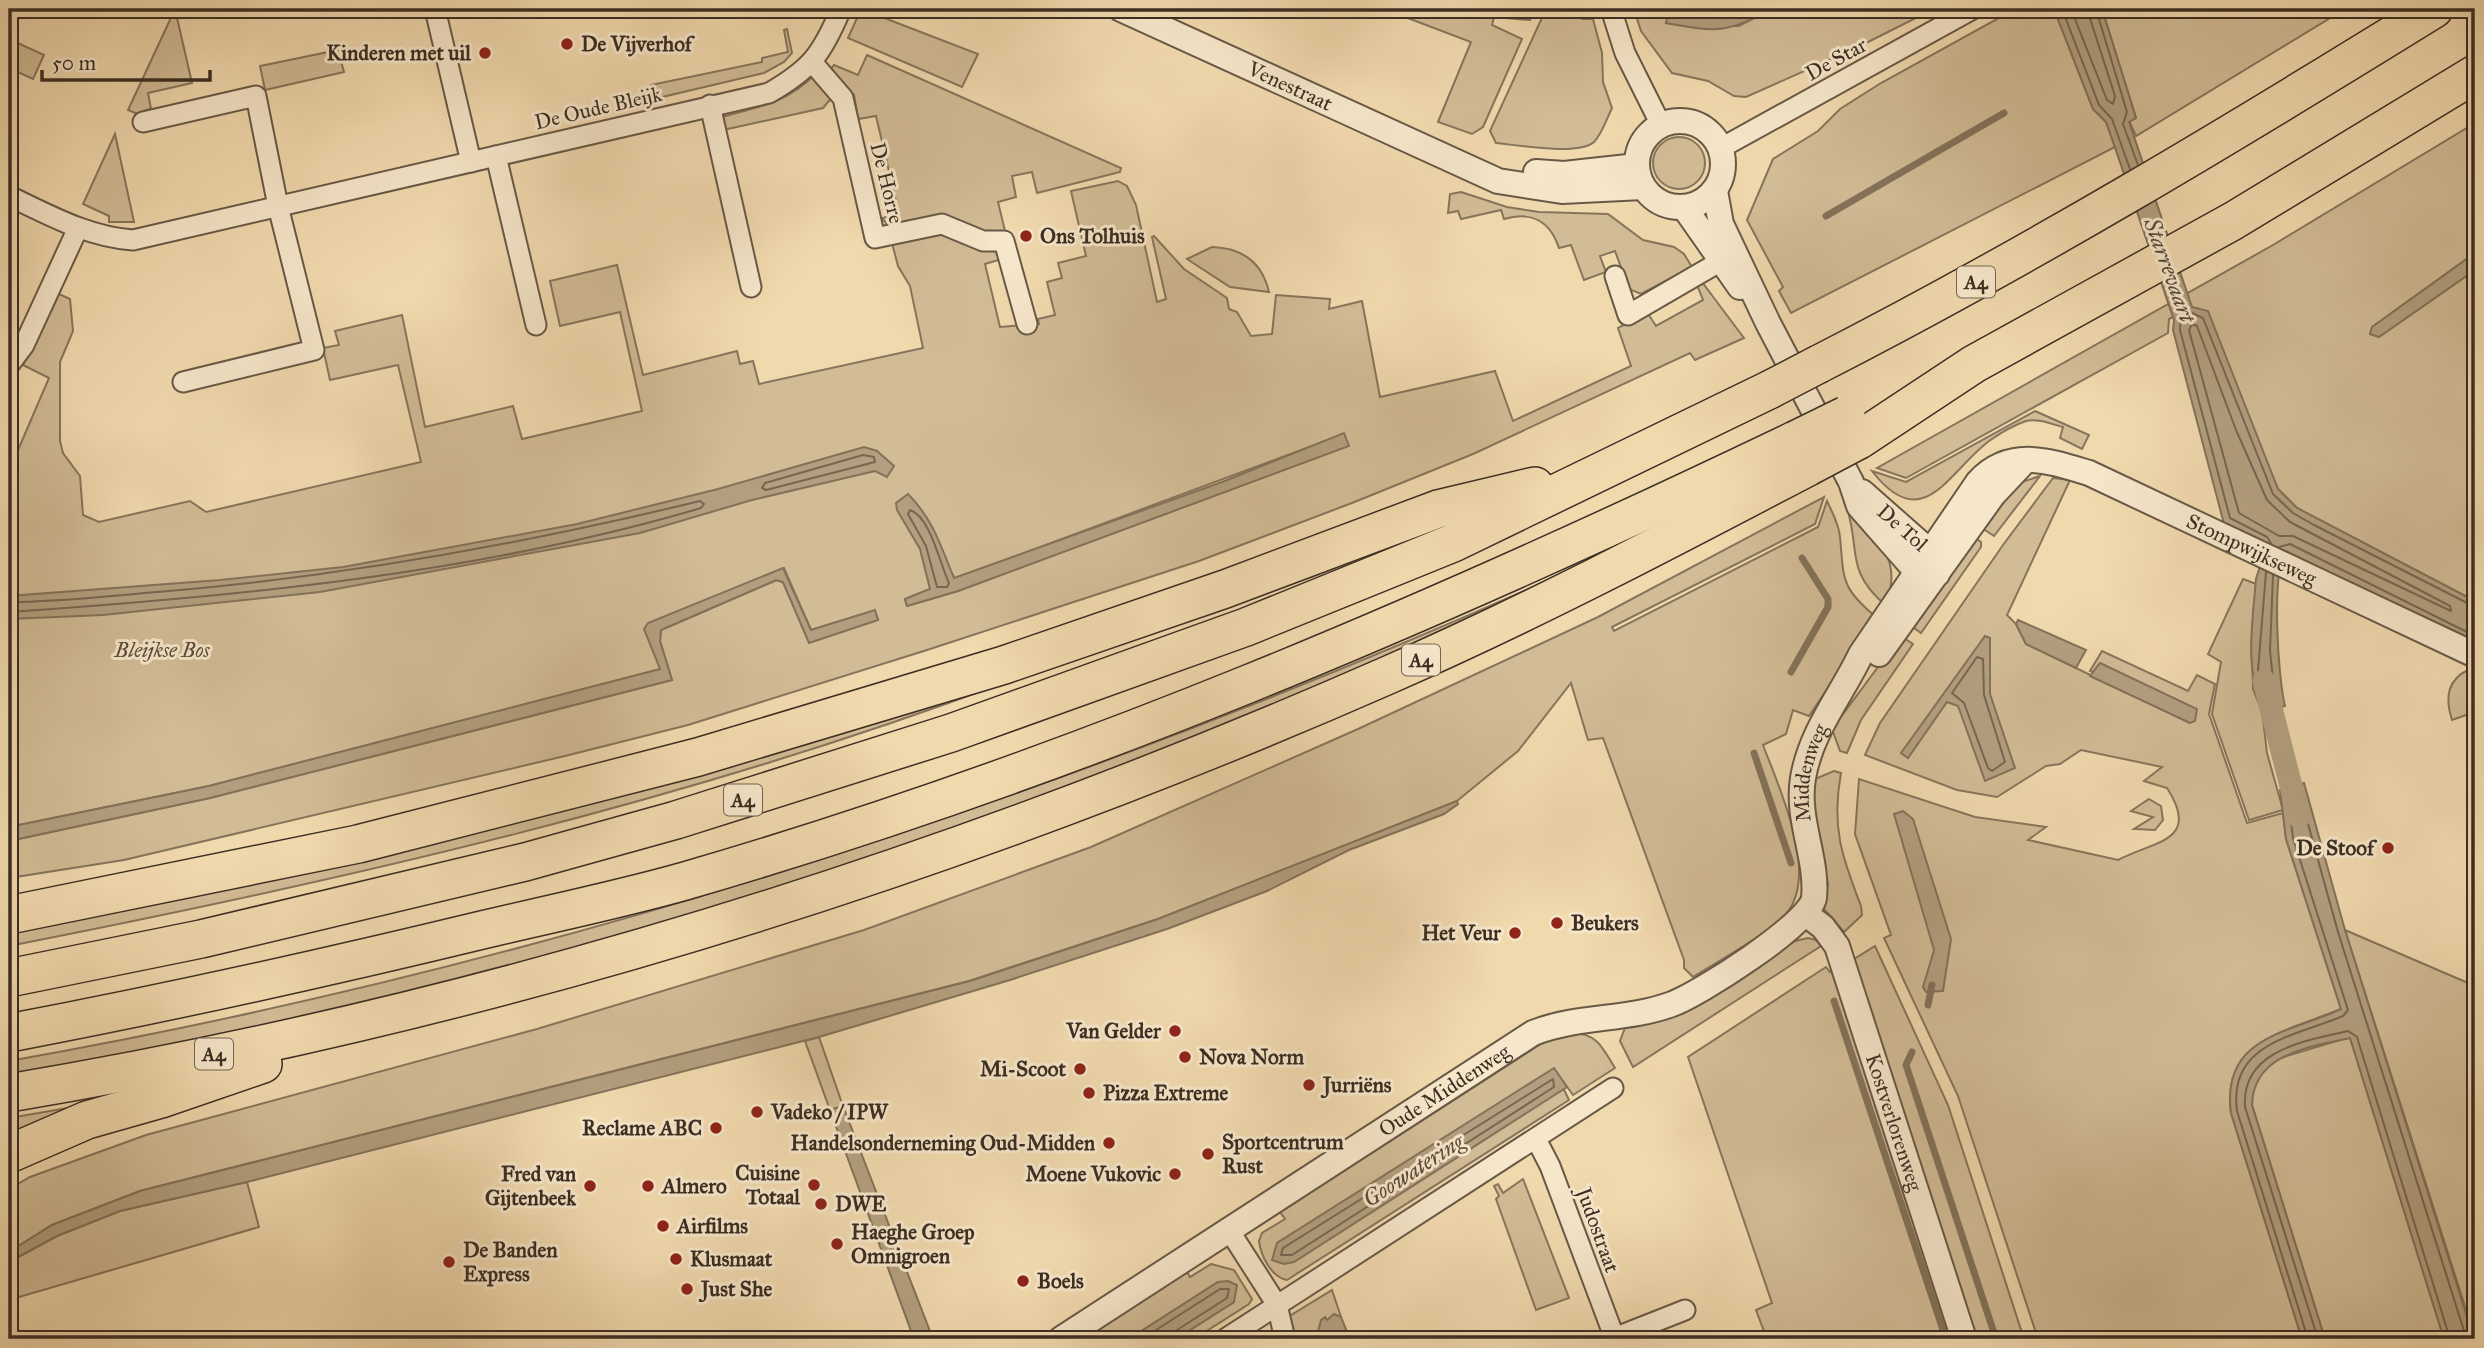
<svg xmlns="http://www.w3.org/2000/svg" width="2484" height="1348" font-family="'IM FELL Great Primer',serif">
<rect width="100%" height="100%" fill="#f1d9ae"/>
<filter id="stains"><feTurbulence type="fractalNoise" baseFrequency=".00286" numOctaves="4"/><feColorMatrix values="0 0 0 0 .2 0 0 0 0 .09 0 0 0 0 .02 0 0 0 .5 -.17"/></filter>
<radialGradient id="worn" r=".72"><stop offset=".6" stop-color="#630" stop-opacity="0"/><stop offset="1" stop-color="#630" stop-opacity=".3"/></radialGradient>
<g fill="#d2bc96" stroke="#86755c" stroke-width="2" fill-rule="evenodd">
<polygon points="175,9 192,83 148,93 151,109 146,110 147,118 128,110"/>
<polygon points="861,9 978,54 962,87 848,38"/>
<polygon points="1384,9 1536,9 1530,20 1494,17 1492,25 1522,39 1483,127 1472,134 1438,122 1471,42"/>
<path d="M 1546,9 L 1581,9 L 1582,19 L 1593,19 L 1602,53 L 1603,82 L 1612,108 C 1607,118 1602,134 1594,142 C 1578,156 1517,145 1496,143 L 1490,131 Z"/>
<polygon points="1634,9 1745,9 1726,17 1669,13 1666,23 1739,26 1771,9 1923,9 1924,14 1854,49 1746,97 1734,96 1708,81 1672,73 1641,31"/>
<polygon points="2015,9 2054,9 2093,109 2106,122 2115,147 1791,313 1779,291 1783,287 1747,220 1773,159 1818,131 1840,109 1881,83"/>
<polygon points="2102,9 2345,9 2136,136 2129,121 2136,118"/>
<polygon points="787,29 792,53 784,62 764,73 658,98 657,94 653,94 651,85 762,62 762,58 788,52 784,30"/>
<polygon points="9,39 44,55 33,79 9,68"/>
<polygon points="338,50 344,72 265,90 260,66"/>
<polygon points="867,55 1121,168 1120,172 1037,193 1032,172 1012,176 1016,197 998,202 1005,231 984,235 889,227 882,218 899,214 876,116 858,119 854,95 830,70 834,65 858,75"/>
<path d="M 815,74 L 834,95 L 823,108 L 723,130 L 721,117 C 757,108 789,102 815,74 Z"/>
<polygon points="2475,123 2475,253 2372,327 2370,334 2379,337 2475,270 2475,601 2297,508 2278,489 2250,424 2192,307 2169,319 2168,333 1906,478 1877,468 2273,245"/>
<polygon points="115,134 134,222 109,222 109,216 83,204"/>
<circle cx="1679" cy="163" r="26"/>
<path d="M 1118,181 L 1127,186 L 1136,205 L 1157,302 L 1166,299 L 1152,237 L 1154,236 L 1184,269 L 1227,298 L 1229,309 L 1237,312 L 1251,336 L 1272,334 L 1276,295 L 1330,299 L 1329,309 L 1362,301 L 1380,397 L 1495,371 L 1513,421 L 1631,366 L 1618,328 L 1647,312 L 1656,326 L 1703,300 L 1697,285 L 1702,282 L 1744,338 L 1695,360 L 1690,353 L 1473,454 L 1352,503 L 1199,561 L 927,650 L 688,725 L 565,756 L 124,860 L 9,878 L 9,841 L 210,798 L 672,680 L 660,641 L 661,630 L 777,580 L 783,582 L 809,642 L 878,619 L 874,611 L 811,630 L 784,568 L 648,628 L 661,669 L 209,786 L 9,827 L 9,471 L 49,378 L 23,365 L 57,293 L 70,299 L 73,331 L 60,362 L 60,441 L 63,453 L 80,476 L 83,515 L 99,522 L 190,501 L 206,512 L 421,462 L 398,365 L 330,380 L 323,348 L 339,345 L 335,331 L 402,315 L 425,427 L 513,406 L 522,439 L 642,411 L 620,312 L 560,326 L 550,281 L 617,265 L 643,375 L 737,351 L 740,364 L 753,361 L 759,384 L 923,348 L 910,286 L 898,266 L 892,243 L 938,233 L 996,249 L 1002,259 L 985,264 L 1000,327 L 1039,324 L 1038,319 L 1055,315 L 1047,282 L 1062,278 L 1058,263 L 1086,256 L 1071,191 ZM 1344,434 L 1348,446 L 958,591 L 907,606 L 905,599 L 930,589 L 953,575 L 954,579 Z"/>
<path d="M 1461,192 L 1507,207 L 1539,212 L 1608,214 L 1643,240 L 1674,247 L 1684,254 L 1692,267 L 1641,294 L 1629,289 L 1615,251 L 1600,256 L 1606,272 L 1584,280 L 1571,245 L 1559,248 C 1550,221 1531,211 1504,219 L 1501,210 L 1461,219 L 1458,211 L 1448,213 L 1450,194 Z"/>
<path d="M 1212,247 C 1242,248 1262,262 1269,292 L 1230,287 L 1187,259 Z"/>
<path d="M 2035,411 L 2089,435 L 2082,449 L 2060,438 L 2063,427 C 2052,424 2037,418 2026,421 C 2014,425 1999,434 1989,441 C 1948,472 1923,537 1872,471 L 1906,482 Z"/>
<polygon points="2040,476 1994,536 1979,526 2019,483"/>
<path d="M 2053,478 L 2070,480 L 2007,615 L 2016,624 L 2026,644 L 2190,723 L 2099,664 L 2093,672 L 2090,671 L 2102,651 L 2188,691 L 2197,675 L 2215,684 L 2209,714 L 2247,823 L 2283,813 L 2286,839 L 2341,1009 C 2288,1031 2221,1040 2231,1113 L 2302,1339 L 2038,1339 L 1958,1096 L 1884,938 L 1891,935 L 1855,834 L 1859,779 L 1975,817 L 2046,827 L 2028,840 L 2118,860 C 2153,841 2202,842 2167,788 L 2144,781 L 2162,767 L 2081,750 L 2060,764 L 2046,766 L 1997,797 L 1957,790 L 1865,755 L 1880,723 L 2003,545 Z"/>
<path d="M 1824,497 L 1815,524 L 1612,627 L 1614,631 L 1818,527 L 1827,501 C 1832,512 1839,524 1840,537 C 1844,579 1840,587 1876,617 L 1809,716 L 1793,710 L 1786,734 L 1763,745 C 1779,788 1820,874 1786,914 C 1767,935 1718,961 1693,977 L 1684,968 L 1684,960 L 1603,738 L 1588,740 L 1571,683 L 1518,751 L 1457,801 L 1158,919 L 969,981 L 140,1191 L 52,1225 L 9,1252 L 9,1189 L 30,1177 L 146,1135 L 537,1029 L 864,930 L 1091,847 L 1358,729 L 1598,617 Z"/>
<path d="M 1845,502 C 1872,535 1906,558 1885,605 C 1843,568 1862,549 1845,502 Z"/>
<polygon points="1971,535 1981,542 1981,547 1921,633 1910,625"/>
<polygon points="2243,579 2256,584 2252,632 2253,689 2262,711 2267,753 2283,810 2249,820 2212,714 2221,662 2208,654"/>
<path d="M 1531,588 L 1531,592 L 1356,675 L 898,853 L 453,986 L 9,1081 L 9,1061 C 535,968 1043,804 1531,588 Z"/>
<polygon points="1901,636 1913,644 1861,720 1847,753 1840,751 1832,729"/>
<path d="M 2468,670 L 2475,672 L 2475,712 L 2452,720 C 2445,699 2447,680 2468,670 Z"/>
<path d="M 1006,682 C 683,803 346,880 9,946 L 9,926 Z"/>
<path d="M 1834,771 L 1841,773 C 1831,827 1842,857 1861,906 L 1862,915 L 1844,932 L 1824,909 L 1828,884 L 1812,814 L 1815,779 Z"/>
<polygon points="2149,799 2161,806 2163,820 2155,830 2134,829 2153,817 2131,811"/>
<polygon points="2345,930 2475,986 2475,1338"/>
<polygon points="1808,938 1816,940 1821,946 1633,1067 1620,1041 1625,1028 1705,1000 1795,941"/>
<polygon points="1875,946 1948,1105 2024,1339 1974,1339 1851,961"/>
<polygon points="1826,967 1830,972 1835,970 1956,1339 1767,1339 1756,1310 1772,1303 1688,1057"/>
<path d="M 1574,1033 C 1598,1034 1603,1049 1615,1068 L 1573,1095 L 1554,1069 L 1569,1100 L 1287,1280 C 1271,1277 1261,1256 1259,1241 L 1262,1233 L 1285,1219 L 1280,1212 L 1547,1040 Z"/>
<polygon points="819,1037 843,1106 830,1110 805,1041"/>
<path d="M 2350,1037 L 2444,1339 L 2325,1339 L 2252,1105 C 2252,1083 2259,1070 2277,1059 Z"/>
<polygon points="85,1105 9,1134 9,1118"/>
<polygon points="1523,1179 1569,1298 1536,1310 1496,1199 1499,1196 1494,1186 1498,1184 1503,1193"/>
<polygon points="247,1182 259,1227 9,1300 9,1262 57,1236 120,1211"/>
<polygon points="1211,1264 1234,1270 1252,1299 1249,1304 1194,1339 1176,1339 1234,1302 1218,1282 1129,1339 1082,1339 1187,1272 1190,1277"/>
<polygon points="1332,1290 1341,1317 1322,1323 1316,1339 1293,1339 1288,1317"/>
</g>
<g fill="#b39f7f" stroke="#83725a" stroke-width="2">
<path d="M 1745,9 L 1771,9 C 1726,34 1716,32 1666,23 L 1668,13 L 1726,17 Z"/>
<path d="M 2054,9 L 2102,9 L 2136,118 L 2129,122 L 2192,307 L 2208,311 L 2278,489 L 2297,508 L 2475,601 L 2475,643 L 2286,551 C 2271,571 2278,679 2285,706 L 2262,711 C 2245,665 2252,628 2256,579 L 2260,566 L 2224,524 L 2173,330 L 2174,320 L 2110,133 L 2106,122 L 2093,109 Z"/>
<polygon points="2475,253 2475,270 2379,337 2370,334 2372,327"/>
<path d="M 1344,433 L 1349,446 L 958,591 L 907,606 L 905,599 L 930,589 L 920,549 L 897,510 L 896,503 L 908,494 C 933,519 941,547 954,578 L 1222,482 Z"/>
<polygon points="864,447 877,451 894,466 887,477 875,471 752,500 640,533 320,592 103,615 9,619 9,596 220,580 343,567 577,524 718,489"/>
<polygon points="783,568 811,630 875,610 878,620 809,643 783,582 776,580 661,630 660,641 672,680 210,798 9,841 9,827 209,786 660,669 644,629 648,623"/>
<polygon points="2018,620 2086,650 2076,668 2026,644 2016,624"/>
<polygon points="1985,636 1990,638 1990,694 2015,768 1985,781 1958,706 1947,702 1908,758 1901,753"/>
<polygon points="2100,663 2197,709 2195,721 2190,723 2090,676"/>
<path d="M 2304,783 L 2345,930 L 2474,1339 L 2444,1339 L 2350,1038 C 2309,1047 2253,1054 2252,1105 L 2325,1339 L 2302,1339 L 2231,1113 C 2221,1036 2288,1034 2341,1009 L 2286,839 L 2280,790 Z"/>
<polygon points="1457,801 1458,804 1444,814 1349,850 1267,891 1167,929 1010,980 819,1037 247,1182 120,1211 57,1236 9,1262 9,1252 52,1225 140,1191 970,981 1158,919"/>
<polygon points="1903,811 1913,819 1951,939 1943,991 1926,992 1923,987 1934,950 1894,814"/>
<polygon points="1554,1068 1567,1087 1294,1262 1284,1264 1272,1260 1277,1243"/>
<polygon points="843,1106 933,1339 914,1339 830,1110"/>
<polygon points="1228,1281 1237,1285 1234,1302 1176,1339 1129,1339 1218,1282"/>
<polygon points="1334,1314 1341,1317 1350,1339 1316,1339 1321,1320 1325,1317 1327,1320"/>
</g>
<g fill="none" stroke-linecap="round" stroke-linejoin="round">
<g stroke="#776651" stroke-width="2">
<polyline points="2062,9 2099,105 2112,119 2130,169"/>
<polyline points="2071,9 2107,100 2113,104 2115,96 2087,9"/>
<polyline points="2096,9 2127,112 2123,124 2138,165"/>
<polygon points="2192,324 2197,326 2236,430 2267,500 2290,522 2450,606 2451,611 2293,536 2279,536 2239,513 2189,330"/>
<polygon points="863,455 874,457 875,462 766,490 762,488 765,483"/>
<path d="M 910,510 C 930,516 940,564 949,583 L 947,587 L 937,587 L 926,546 L 908,514 Z"/>
<polyline points="2271,543 2267,537 2230,518 2180,330 2181,308 2203,318 2273,494 2293,513 2314,525 2475,607"/>
<polyline points="2279,547 2290,544 2475,636"/>
<polyline points="2266,572 2258,671 2260,687 2269,702 2275,698 2270,651 2273,575"/>
<path d="M 9,602 C 58,602 108,596 157,592 C 342,577 519,545 700,501 L 704,504 L 701,508 C 478,574 240,596 9,612"/>
<polygon points="1977,657 1983,659 1984,695 2005,762 1992,771 1988,768 1964,703 1952,693"/>
<polygon points="1553,1079 1554,1087 1292,1255 1281,1255 1283,1248"/>
<polyline points="1142,1339 1220,1289 1229,1289 1227,1298 1177,1330 1174,1339"/>
<path d="M 2308,1339 L 2237,1111 C 2228,1043 2293,1037 2343,1016 L 2348,1010 L 2293,838 L 2288,797 L 2296,793 L 2300,795 L 2338,932 L 2465,1334 L 2471,1339"/>
<path d="M 2318,1339 L 2245,1107 C 2241,1050 2305,1041 2348,1031 L 2357,1037 L 2450,1339"/>
</g>
<g stroke="#83725a" stroke-width="7">
<polyline points="1826,216 2004,113"/>
<polyline points="1791,672 1828,607 1828,599 1802,558"/>
<polyline points="1754,753 1791,863"/>
<polyline points="1834,1001 1946,1339"/>
<polyline points="1928,1005 1932,985"/>
<polyline points="1912,1052 1906,1065 1996,1339"/>
</g>
<polyline stroke="#b39f7f" stroke-width="23" points="2264,681 2299,817"/>
<g stroke="#685946" stroke-width="23">
<g id="minor">
<polyline points="435,9 471,162"/>
<polyline points="1611,9 1625,53 1661,125"/>
<polyline points="812,62 843,98 875,238 942,224 983,241 1004,241 1027,324"/>
<polyline points="710,105 751,287"/>
<polyline points="143,122 256,96 278,206 314,350 183,382"/>
<polyline points="1721,148 1973,9"/>
<polyline points="496,156 536,325"/>
<path d="M 9,196 C 49,215 88,237 133,240 L 769,93 C 811,69 822,54 841,9"/>
<polyline points="1615,276 1628,315 1721,261"/>
<polyline points="9,365 24,345 78,228"/>
<polyline points="1536,1139 1550,1166 1615,1339"/>
<polyline points="1229,1230 1277,1305 1285,1339"/>
<polyline points="1614,1338 1685,1310"/>
<polyline points="1225,1339 1613,1088"/>
</g>
</g>
<g stroke="#685946" stroke-width="28">
<g id="tertiary">
<path id="s1" d="M 1121,9 L 1498,181 L 1562,191 L 1643,187"/>
<circle cx="1680" cy="164" r="43"/>
<polyline points="1536,172 1564,174 1637,166"/>
<polyline points="1715,191 1721,224 1768,323 1851,482 1859,506 1917,572 1937,574"/>
<polyline points="1684,207 1740,287"/>
<path id="s2" d="M 1862,492 L 1930,552 L 1935,567"/>
<polyline points="1879,654 1993,495 2025,461"/>
<path id="s3" d="M 1807,915 L 1823,927 L 1837,946 L 1964,1339"/>
<path id="s4" d="M 1061,1339 L 1533,1033 C 1578,1015 1627,1021 1672,1004 C 1698,995 1811,923 1814,898 C 1818,858 1796,820 1803,778 C 1811,731 1841,696 1861,654 L 1978,482 C 2010,447 2049,461 2089,473 L 2475,655"/>
</g>
</g>
<g stroke="#3b2e23" stroke-width="40">
<g id="motorway">
<path d="M 1819,364 C 2030,256 2232,134 2434,9"/>
<polyline points="1859,440 1974,364 2233,221 2475,74"/>
<polyline points="9,915 358,844 698,757 1004,665 1225,589 1438,509 1535,486"/>
<polyline points="9,978 201,939 525,862 676,820 951,733 1246,627 1453,543 1769,390"/>
<path d="M 9,1033 C 167,1003 325,968 482,930 C 549,914 618,900 685,881 C 1071,769 1432,614 1795,440"/>
<path d="M 9,1093 C 484,1013 944,870 1386,676 C 1530,613 1669,540 1808,467"/>
<polyline points="9,1154 87,1120 161,1099 263,1064"/>
</g>
</g>
<use href="#minor" stroke="#f6e6ca" stroke-width="19"/>
<use href="#tertiary" stroke="#f6e6ca" stroke-width="24"/>
<use href="#motorway" stroke="#f1d9ae" stroke-width="37"/>
<g stroke="#3b2e23" stroke-width="40" stroke-linecap="butt">
<g id="motorway-bridge">
<polyline points="1769,390 1819,364"/>
<polyline points="1795,440 1846,415"/>
<polyline points="1808,467 1859,440"/>
</g>
</g>
<use href="#motorway-bridge" stroke="#f1d9ae" stroke-width="37"/>
</g>
<g fill="#8f2418" stroke="#f6e6ca" stroke-width="2.5">
<circle cx="567" cy="44" r="7"/>
<circle cx="485" cy="53" r="7"/>
<circle cx="1026" cy="236" r="7"/>
<circle cx="2388" cy="848" r="7"/>
<circle cx="1557" cy="923" r="7"/>
<circle cx="1515" cy="933" r="7"/>
<circle cx="1175" cy="1031" r="7"/>
<circle cx="1185" cy="1057" r="7"/>
<circle cx="1080" cy="1069" r="7"/>
<circle cx="1309" cy="1085" r="7"/>
<circle cx="1089" cy="1093" r="7"/>
<circle cx="757" cy="1112" r="7"/>
<circle cx="716" cy="1128" r="7"/>
<circle cx="1109" cy="1143" r="7"/>
<circle cx="1208" cy="1154" r="7"/>
<circle cx="1175" cy="1174" r="7"/>
<circle cx="814" cy="1185" r="7"/>
<circle cx="590" cy="1186" r="7"/>
<circle cx="648" cy="1186" r="7"/>
<circle cx="821" cy="1204" r="7"/>
<circle cx="663" cy="1226" r="7"/>
<circle cx="837" cy="1244" r="7"/>
<circle cx="676" cy="1259" r="7"/>
<circle cx="449" cy="1262" r="7"/>
<circle cx="1023" cy="1281" r="7"/>
<circle cx="687" cy="1289" r="7"/>
</g>
<g text-anchor="middle" stroke-width="6" stroke-linejoin="round" paint-order="stroke">
<g fill="#f6e6ca" stroke="#736555" stroke-width="2">
<rect x="1957" y="266.5" width="38" height="31" rx="5"/>
<rect x="1402" y="644.5" width="38" height="31" rx="5"/>
<rect x="724" y="784.5" width="38" height="31" rx="5"/>
<rect x="195" y="1038.5" width="38" height="31" rx="5"/>
</g>
<g font-size="19" font-weight="bold" fill="#3b2e23">
<text x="1976" y="289">A4</text>
<text x="1421" y="667">A4</text>
<text x="743" y="807">A4</text>
<text x="214" y="1061">A4</text>
</g>
<g font-size="21" font-weight="bold" fill="#3b2e23" stroke="#f6e6ca" text-anchor="start">
<text x="581" y="51">De Vijverhof</text>
<text x="471" y="60" text-anchor="end">Kinderen met uil</text>
<text x="1040" y="243">Ons Tolhuis</text>
<text x="2374" y="855" text-anchor="end">De Stoof</text>
<text x="1571" y="930">Beukers</text>
<text x="1501" y="940" text-anchor="end">Het Veur</text>
<text x="1161" y="1038" text-anchor="end">Van Gelder</text>
<text x="1199" y="1064">Nova Norm</text>
<text x="1066" y="1076" text-anchor="end">Mi-Scoot</text>
<text x="1323" y="1092">Jurriëns</text>
<text x="1103" y="1100">Pizza Extreme</text>
<text x="771" y="1119">Vadeko / IPW</text>
<text x="702" y="1135" text-anchor="end">Reclame ABC</text>
<text x="1222" y="1149">Sportcentrum<tspan x="1222" dy="24">Rust</tspan></text>
<text x="1095" y="1150" text-anchor="end">Handelsonderneming Oud-Midden</text>
<text x="800" y="1180" text-anchor="end">Cuisine<tspan x="800" dy="24">Totaal</tspan></text>
<text x="576" y="1181" text-anchor="end">Fred van<tspan x="576" dy="24">Gijtenbeek</tspan></text>
<text x="1161" y="1181" text-anchor="end">Moene Vukovic</text>
<text x="662" y="1193">Almero</text>
<text x="835" y="1211">DWE</text>
<text x="677" y="1233">Airfilms</text>
<text x="851" y="1239">Haeghe Groep<tspan x="851" dy="24">Omnigroen</tspan></text>
<text x="463" y="1257">De Banden<tspan x="463" dy="24">Express</tspan></text>
<text x="690" y="1266">Klusmaat</text>
<text x="1037" y="1288">Boels</text>
<text x="701" y="1296">Just She</text>
</g>
<g font-size="21" fill="#3b2e23" stroke="#f6e6ca">
<text transform="translate(1836 59) rotate(-29)" y="7">De Star</text>
<text dy="7" stroke="none"><textPath href="#s1" startOffset="186">Venestraat</textPath></text>
<text transform="translate(598 108) rotate(-13)" y="7">De Oude Bleijk</text>
<text transform="translate(887 183) rotate(76)" y="7">De Horre</text>
<text dy="7" stroke="none"><textPath href="#s2" startOffset="54">De Tol</textPath></text>
<text dy="7" stroke="none"><textPath href="#s4" startOffset="1650">Stompwijkseweg</textPath></text>
<text dy="7" stroke="none"><textPath href="#s4" startOffset="1012">Middenweg</textPath></text>
<text dy="7" stroke="none"><textPath href="#s4" startOffset="457">Oude Middenweg</textPath></text>
<text dy="7" stroke="none"><textPath href="#s3" startOffset="229">Kostverlorenweg</textPath></text>
<text transform="translate(1598 1230) rotate(70)" y="7">Judostraat</text>
</g>
<g font-size="21" font-style="italic" fill="#594a3a" stroke="#f6e6ca">
<text x="162" y="657">Bleijkse Bos</text>
</g>
<g font-size="23" font-style="italic" fill="#594a3a" stroke="#f6e6ca">
<text transform="translate(2170 270) rotate(70)" y="8">Starrevaart</text>
<text transform="translate(1413 1170) rotate(-33)" y="8">Goowatering</text>
</g>
</g>
<rect width="2484" height="1348" fill="none" stroke="#f1d9ae" stroke-width="35"/>
<rect x="10" y="10" width="2463" height="1327" fill="none" stroke="#3b2e23" stroke-width="3.5"/>
<rect x="18" y="18" width="2449" height="1313" fill="none" stroke="#3b2e23" stroke-width="2"/>
<path d="M42 70v10h168v-10" fill="none" stroke="#3b2e23" stroke-width="3.5"/>
<text x="52" y="70" font-size="21" fill="#3b2e23" stroke="#f6e6ca" stroke-width="5" paint-order="stroke">50 m</text>
<rect width="100%" height="100%" filter="url(#stains)"/>
<rect width="100%" height="100%" fill="url(#worn)"/>
</svg>
